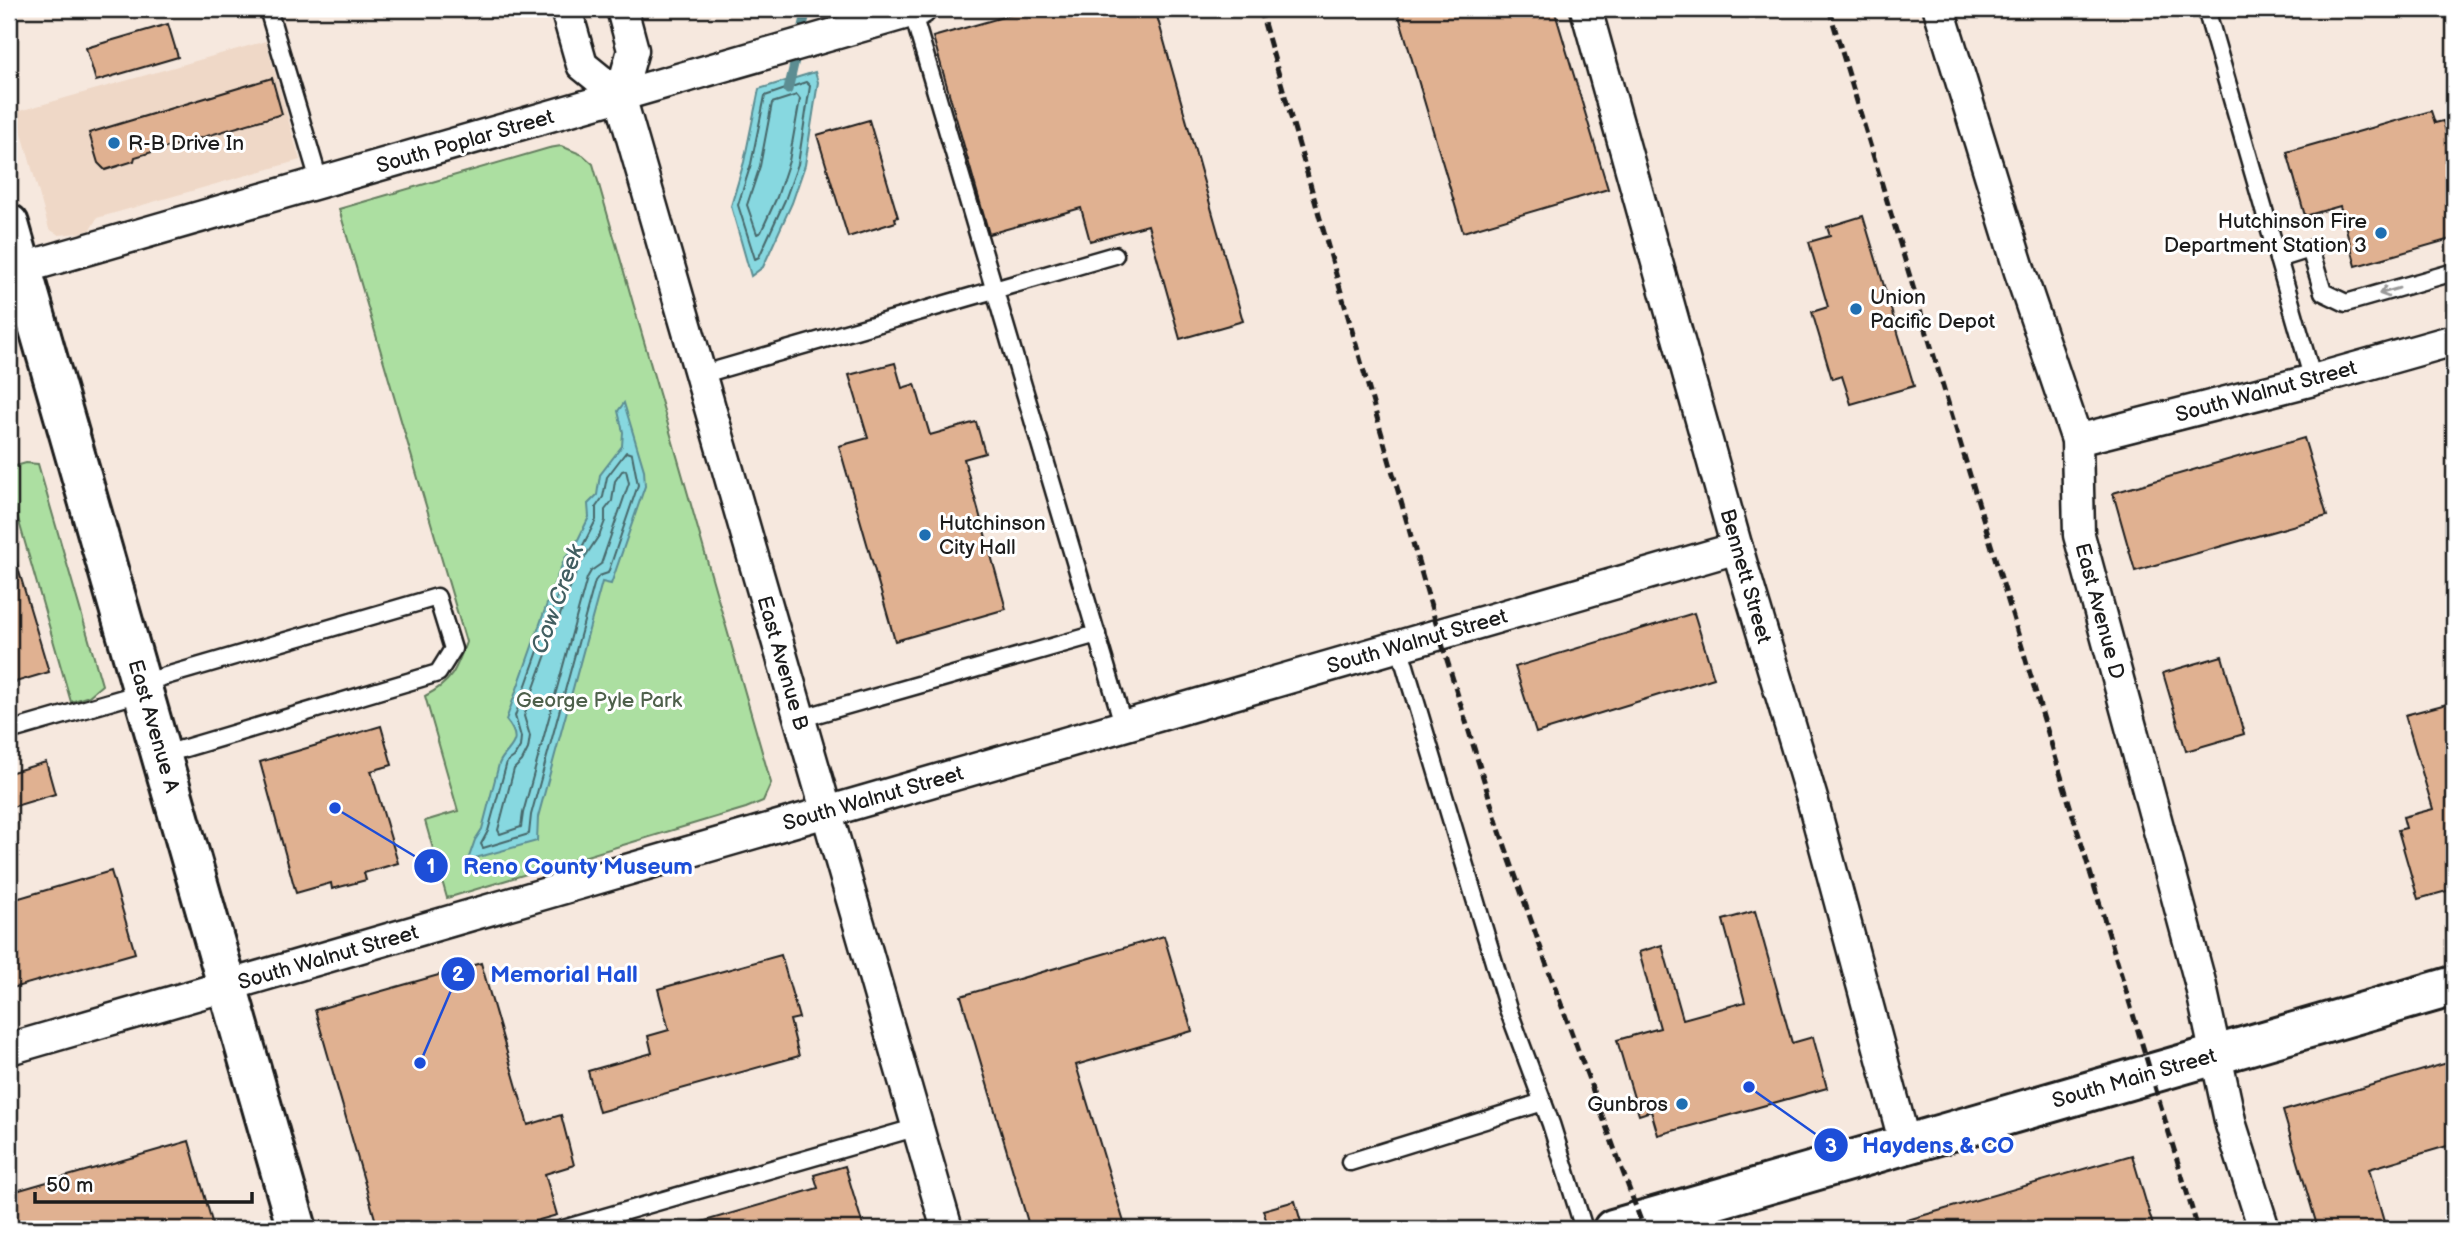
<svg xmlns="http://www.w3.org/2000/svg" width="2463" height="1238" font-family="'Balsamiq Sans',sans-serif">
<rect width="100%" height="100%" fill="#f6e8de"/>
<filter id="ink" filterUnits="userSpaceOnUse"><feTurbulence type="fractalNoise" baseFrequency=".0143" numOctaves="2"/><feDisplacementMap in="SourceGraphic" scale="14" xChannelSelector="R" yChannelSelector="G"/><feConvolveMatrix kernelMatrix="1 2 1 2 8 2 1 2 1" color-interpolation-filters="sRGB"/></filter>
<g filter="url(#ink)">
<polygon fill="#efd8c7" points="266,41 300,160 97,218 90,230 79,233 59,235 49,229 16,112"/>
<g fill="#acdfa1" stroke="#647e5e" stroke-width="2">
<path d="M 561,146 L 583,155 L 593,164 L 771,783 L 763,801 L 746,808 L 447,898 L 425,821 L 458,811 L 425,696 C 452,682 456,670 466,642 L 339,209 L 549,148 Z"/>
<polygon points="26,463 38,464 102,685 89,696 71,702 13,501 9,468"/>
</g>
<g fill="#87d8e0" stroke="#5c8d92" stroke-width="2">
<polygon points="815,72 818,82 805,165 792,203 763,267 751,276 731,206 744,162 759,89"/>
<path d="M 624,403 L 644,470 L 645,486 L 611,584 L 602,582 L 538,817 L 537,841 L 468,860 L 475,840 L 482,829 L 499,764 C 506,747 526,744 506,720 L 554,584 L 565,558 L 573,550 L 589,517 L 588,504 L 597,495 L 600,475 L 622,446 L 623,432 L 618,411 Z"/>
</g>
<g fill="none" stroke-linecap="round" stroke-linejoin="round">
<g stroke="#47676a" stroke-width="2">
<polygon points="806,82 810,86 798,164 785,200 759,257 755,259 738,205 751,164 765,96"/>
<polygon points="797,95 800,99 789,161 777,197 761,232 757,234 747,205 760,166 772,103"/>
<polygon points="626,452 632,454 638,485 608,573 599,576 595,581 531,815 529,834 483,848 481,844 488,831 507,762 514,757 520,747 521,737 515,716 561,586 571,562 579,553 596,520 596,507 603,497 607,477"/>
<polygon points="626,470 629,483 601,564 591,571 587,578 523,813 521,827 500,834 498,830 514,769 522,761 528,749 530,736 524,716 569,590 579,566 600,534 605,521 605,510 612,501 615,481 622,471"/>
</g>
<polyline stroke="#5c8d92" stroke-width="9" points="788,90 807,9"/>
</g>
<g fill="#e0b191" stroke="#1c1c1c" stroke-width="2">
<polygon points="1031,9 1155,9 1243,321 1180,339 1148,225 1090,241 1081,208 989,234 933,37"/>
<polygon points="1397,9 1554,9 1608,189 1463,232"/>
<polygon points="168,24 178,57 96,81 86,48"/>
<polygon points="272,78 282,114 135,157 134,161 105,170 98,163 89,133"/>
<polygon points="2431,111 2435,123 2443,121 2454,160 2454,238 2356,266 2340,206 2305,216 2287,152"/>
<polygon points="869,120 898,217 895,218 896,222 848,237 817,135"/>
<polygon points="1863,216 1914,386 1851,404 1842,376 1832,379 1812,312 1828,307 1809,242 1830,236 1827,227"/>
<polygon points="895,363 902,388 915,384 930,435 976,422 985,453 964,459 1006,609 895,641 839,446 868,438 849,375"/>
<polygon points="2304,438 2327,516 2135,571 2113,493"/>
<polygon points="15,558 49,672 9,684 9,559"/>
<polygon points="1694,613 1714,678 1536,733 1515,667"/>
<polygon points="2222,656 2244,734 2186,751 2163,673"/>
<polygon points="2454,702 2454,889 2418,899 2398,830 2406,828 2403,817 2433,809 2405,715"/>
<polygon points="381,726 392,765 371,771 398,863 364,873 366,880 332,889 331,883 296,893 260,762"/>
<polygon points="46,762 55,794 9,808 9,773"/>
<polygon points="111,871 135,953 9,989 9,901"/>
<polygon points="1755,911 1792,1043 1813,1037 1827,1088 1658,1135 1651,1111 1639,1115 1617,1040 1660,1028 1639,952 1662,945 1683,1019 1745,1002 1723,920"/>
<polygon points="1164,936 1192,1031 1076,1065 1126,1229 1030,1229 961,996"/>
<polygon points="781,955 799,1018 790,1020 799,1056 599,1112 588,1071 652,1053 648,1036 669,1030 658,989"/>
<polygon points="481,963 528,1125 561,1115 574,1165 545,1174 557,1215 507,1229 378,1229 315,1010"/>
<polygon points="2454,1061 2454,1144 2369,1169 2386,1229 2318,1229 2283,1111"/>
<polygon points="189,1141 214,1229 9,1229 9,1193"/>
<polygon points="2132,1155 2154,1229 1898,1229 1897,1223"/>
<polygon points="845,1166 864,1229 699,1229 698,1223 818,1188 814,1175"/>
<polygon points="1295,1201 1303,1229 1269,1229 1263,1210"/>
</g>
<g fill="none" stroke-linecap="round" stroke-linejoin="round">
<g stroke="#1c1c1c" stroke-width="21">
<g id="lane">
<polyline points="268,9 320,184"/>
<polyline points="2206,9 2313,380"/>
<polyline points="912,11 1124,727"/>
<polyline points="2278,259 2310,249 2323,292 2346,303 2454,272"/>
<polyline points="700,375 1115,255"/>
<polyline points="1399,646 1508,1009 1551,1124 1584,1229"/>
<polyline points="142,683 437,597 453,649 438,673 162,755"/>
<polyline points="799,719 1097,634"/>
<polyline points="9,731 144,692"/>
<polyline points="1350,1162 1543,1102"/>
<polyline points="563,1229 918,1127"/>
</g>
</g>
<g stroke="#1c1c1c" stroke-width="35">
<g id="street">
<polyline points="566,9 582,65 620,96"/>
<polyline points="622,9 633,50 620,96 947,1229"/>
<polyline points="1586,9 1737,548 1813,802 1905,1144"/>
<polyline points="1939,9 2020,272 2077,440 2079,535 2200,982 2231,1125 2264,1229"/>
<polyline points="9,272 921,9"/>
<polyline points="2077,440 2313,380 2454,340"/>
<polyline points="9,1049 1737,548"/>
</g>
</g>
<g stroke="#1c1c1c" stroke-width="44">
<polyline id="secondary" points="1613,1229 2454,986"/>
</g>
<g stroke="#1c1c1c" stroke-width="44">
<polyline id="primary" points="9,224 297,1229"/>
</g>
<use href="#lane" stroke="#fff" stroke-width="16"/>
<use href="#street" stroke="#fff" stroke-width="30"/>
<use href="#secondary" stroke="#fff" stroke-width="38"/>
<use href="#primary" stroke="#fff" stroke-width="38"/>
<g stroke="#1c1c1c" stroke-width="5" stroke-dasharray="10 5" stroke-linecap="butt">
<polyline points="1260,9 1439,634 1498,826 1547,966 1644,1229"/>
<polyline points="1829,9 2198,1229"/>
</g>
</g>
<defs><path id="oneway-shaft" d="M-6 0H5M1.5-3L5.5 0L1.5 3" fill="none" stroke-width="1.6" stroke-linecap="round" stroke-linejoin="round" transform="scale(1.75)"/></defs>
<use stroke="#999" href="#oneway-shaft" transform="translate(2389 291) rotate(164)"/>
</g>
<g fill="#1f6fb2" stroke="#fff" stroke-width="2.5">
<circle cx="114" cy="143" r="7"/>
<circle cx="2381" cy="233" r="7"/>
<circle cx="1856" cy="309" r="7"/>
<circle cx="925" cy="535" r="7"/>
<circle cx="1682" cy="1104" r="7"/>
</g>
<g text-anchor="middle" stroke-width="6" stroke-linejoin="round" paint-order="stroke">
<g font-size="21" fill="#1c1c1c" stroke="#fff">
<text transform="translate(465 141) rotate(-16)" y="7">South Poplar Street</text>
<text transform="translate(2266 391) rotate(-15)" y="7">South Walnut Street</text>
<text transform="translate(1746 576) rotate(74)" y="7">Bennett Street</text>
<text transform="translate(2100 611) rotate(75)" y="7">East Avenue D</text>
<text transform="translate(1417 641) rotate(-16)" y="7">South Walnut Street</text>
<text transform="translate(783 663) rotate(74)" y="7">East Avenue B</text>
<text transform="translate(154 726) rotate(74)" y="7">East Avenue A</text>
<text transform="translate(873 798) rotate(-16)" y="7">South Walnut Street</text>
<text transform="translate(328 957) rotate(-16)" y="7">South Walnut Street</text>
<text transform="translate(2134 1078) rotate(-16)" y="7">South Main Street</text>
</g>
<g font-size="21" fill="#1c1c1c" stroke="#fff" text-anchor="start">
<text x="128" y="150">R-B Drive In</text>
<text x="2367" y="228" text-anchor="end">Hutchinson Fire<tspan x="2367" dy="24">Department Station 3</tspan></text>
<text x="1870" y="304">Union<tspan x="1870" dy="24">Pacific Depot</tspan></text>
<text x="939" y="530">Hutchinson<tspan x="939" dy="24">City Hall</tspan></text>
<text x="1668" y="1111" text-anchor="end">Gunbros</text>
</g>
<g font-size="21" fill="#4e604b" stroke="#fff">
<text x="599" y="707">George Pyle Park</text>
</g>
<g font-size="23" font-style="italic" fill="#415e61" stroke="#fff">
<text transform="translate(557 599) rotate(-70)" y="8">Cow Creek</text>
</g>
</g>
<path fill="none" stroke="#1d4ed8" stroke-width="2.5" d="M335 808L431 866M420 1063L458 974M1749 1087L1831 1145"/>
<g fill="#1d4ed8" stroke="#fff" stroke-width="2.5">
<circle cx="335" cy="808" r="7"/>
<circle cx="420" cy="1063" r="7"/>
<circle cx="1749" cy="1087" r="7"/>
<circle cx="431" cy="866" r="18"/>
<circle cx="458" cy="974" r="18"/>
<circle cx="1831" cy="1145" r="18"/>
</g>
<g font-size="21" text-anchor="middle" font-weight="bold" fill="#fff">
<text x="431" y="873">1</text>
<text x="458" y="981">2</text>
<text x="1831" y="1153">3</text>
</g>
<g font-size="23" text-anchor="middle" font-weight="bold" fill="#1d4ed8" stroke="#fff" stroke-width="6" stroke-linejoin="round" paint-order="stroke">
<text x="578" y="874">Reno County Museum</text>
<text x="564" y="982">Memorial Hall</text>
<text x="1938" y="1153">Haydens &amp; CO</text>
</g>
<rect width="2463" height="1238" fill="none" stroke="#fff" stroke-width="35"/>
<rect x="18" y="18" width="2428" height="1203" fill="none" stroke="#1c1c1c" stroke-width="2.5" filter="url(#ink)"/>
<path d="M35 1192v10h217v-10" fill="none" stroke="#1c1c1c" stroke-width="3.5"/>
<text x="46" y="1192" font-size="21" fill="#1c1c1c" stroke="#ffffff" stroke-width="5" paint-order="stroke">50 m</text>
</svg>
